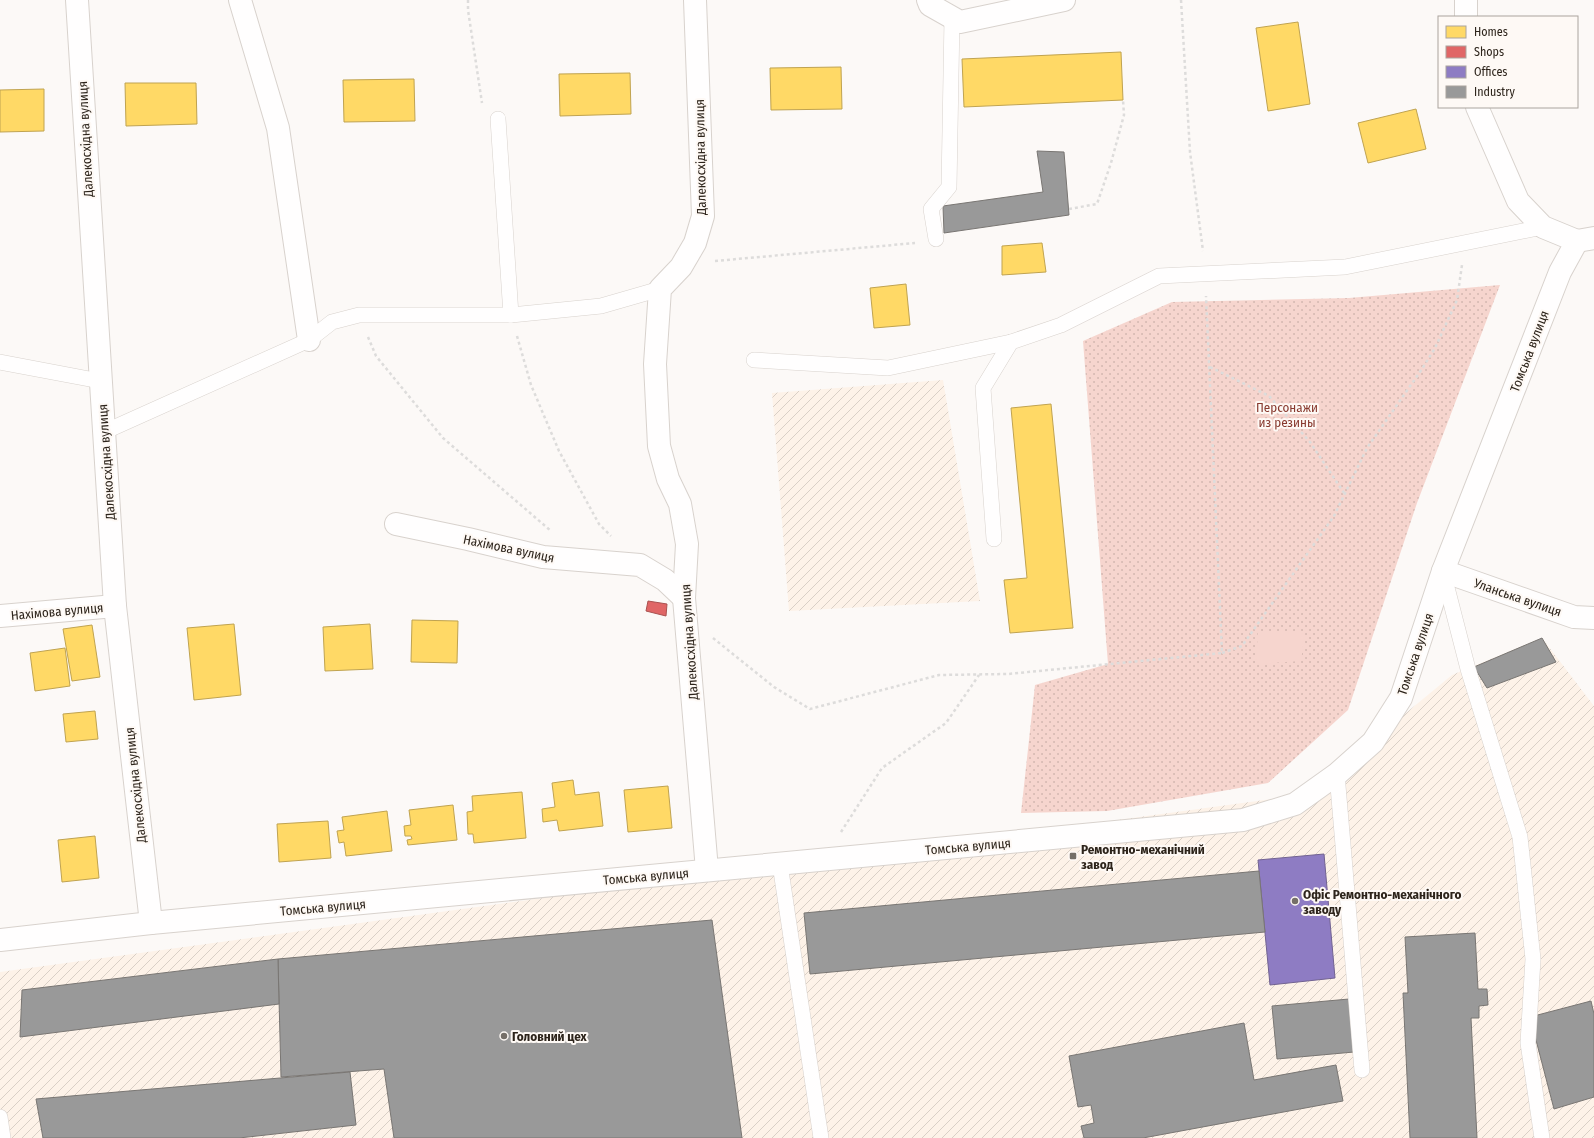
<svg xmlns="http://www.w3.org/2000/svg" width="1594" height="1138" font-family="'Fira Sans Condensed',sans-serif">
<defs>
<pattern id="industrial-furrows" width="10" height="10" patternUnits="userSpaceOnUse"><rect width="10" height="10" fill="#fdf2e8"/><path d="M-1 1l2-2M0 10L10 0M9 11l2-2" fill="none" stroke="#d9cfc6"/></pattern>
<pattern id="park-dots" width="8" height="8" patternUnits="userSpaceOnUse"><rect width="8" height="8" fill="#f6d5ce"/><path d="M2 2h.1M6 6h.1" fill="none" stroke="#d3b7b0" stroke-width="1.8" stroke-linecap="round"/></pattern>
</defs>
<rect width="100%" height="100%" fill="#fcf9f7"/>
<g fill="url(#industrial-furrows)">
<polygon points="943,380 980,601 789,611 772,393"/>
<polygon points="1542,638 1594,706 1594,1138 0,1138 0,972 1308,794 1452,675"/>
</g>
<polygon fill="url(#park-dots)" points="1500,285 1417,503 1348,710 1268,783 1107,811 1021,813 1035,685 1108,664 1083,341 1172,302 1349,298"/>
<polygon fill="#f6d5ce" points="1258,631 1305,631 1301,661 1256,664"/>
<g fill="#ffd966" stroke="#c0a350">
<polygon points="1298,22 1310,104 1268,111 1256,28"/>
<polygon points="1121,52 1123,100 964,107 962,59"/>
<polygon points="841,67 842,109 771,110 770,68"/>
<polygon points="630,73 631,114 560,116 559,74"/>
<polygon points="414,79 415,121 344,122 343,80"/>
<polygon points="125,83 196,83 197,124 126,126"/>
<polygon points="44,89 44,131 0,132 0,90"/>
<polygon points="1416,109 1426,149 1368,163 1358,123"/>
<polygon points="1042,243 1046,272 1002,275 1002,246"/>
<polygon points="906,284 910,325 874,328 870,288"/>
<polygon points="1051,404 1073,628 1010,633 1004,580 1027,578 1011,408"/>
<polygon points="412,620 458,621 457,663 411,662"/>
<polygon points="234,624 241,695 194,700 187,628"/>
<polygon points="370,624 373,669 325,671 323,627"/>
<polygon points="92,625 100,677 72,681 63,629"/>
<polygon points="65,648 70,686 35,691 30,653"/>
<polygon points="95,711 98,739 66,742 63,714"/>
<polygon points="573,780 575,795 599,792 603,826 559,831 557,820 543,822 542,809 555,807 552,783"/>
<polygon points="668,786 672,828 628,832 624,790"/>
<polygon points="522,792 526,838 474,843 473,834 468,834 467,812 473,811 472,796"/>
<polygon points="453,805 457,840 408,845 407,840 412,839 411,836 405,836 404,826 411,825 409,810"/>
<polygon points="387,811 392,851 346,856 344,842 339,843 337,831 344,830 342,817"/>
<polygon points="328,821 331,858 279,862 277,824"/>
<polygon points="95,836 99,878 62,882 58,840"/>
</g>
<polygon fill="#e06666" stroke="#aa5250" points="648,601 667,604 666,616 646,611"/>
<polygon fill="#8e7cc3" stroke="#716291" points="1324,854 1335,978 1270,985 1258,860"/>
<g fill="#999" stroke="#797673">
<polygon points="1037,151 1064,152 1069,215 944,233 943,206 1043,192"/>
<polygon points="1542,638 1556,662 1487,688 1474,667"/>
<polygon points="1259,871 1265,932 810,974 804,913"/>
<polygon points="712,920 742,1138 394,1138 384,1069 281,1077 278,959"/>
<polygon points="1475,933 1478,989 1487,989 1488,1005 1479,1006 1479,1018 1471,1018 1477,1138 1410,1138 1403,993 1408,993 1405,937"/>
<polygon points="278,959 279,1004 20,1037 22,990"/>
<polygon points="1349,999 1354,1052 1277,1059 1272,1006"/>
<polygon points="1591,1001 1594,1014 1594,1097 1554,1109 1530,1017"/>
<polygon points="1244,1023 1254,1080 1336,1065 1343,1101 1143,1138 1084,1138 1081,1126 1094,1123 1091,1105 1078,1107 1069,1056"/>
<polygon points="350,1072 356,1125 239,1138 43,1138 36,1099"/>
</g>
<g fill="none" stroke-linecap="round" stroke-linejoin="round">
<g stroke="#d8d2cd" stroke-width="16">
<g id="lane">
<polyline points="498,119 511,315"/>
<polyline points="936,239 931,209 949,187 952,18"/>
<polyline points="754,360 888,368 1011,342"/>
<polyline points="0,362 100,381"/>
<polyline points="104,432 309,340 332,322 359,315 511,315 601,306 660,289"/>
<polyline points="994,539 983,388 1011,342 1061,325 1159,276 1345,267 1543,227"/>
<polyline points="1443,572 1468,669 1520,837 1533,959 1528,1043 1542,1138"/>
<polyline points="1337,774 1362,1070"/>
<polyline points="780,864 821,1138"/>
<polyline points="0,1117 3,1138"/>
</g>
</g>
<g stroke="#d8d2cd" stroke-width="24">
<g id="street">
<polyline points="77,0 115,606 151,923"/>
<polyline points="240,0 278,128 309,340"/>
<polyline points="695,0 703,216 695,243 681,267 660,289 655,364 659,446 668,479 680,504 687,544 684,598 707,870"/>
<polyline points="928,0 930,5 960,22 1064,0"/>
<polyline points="1466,17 1466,0"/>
<polyline points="396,524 468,539 543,557 640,565 665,580 684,598"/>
<polyline points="1443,571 1574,617 1594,618"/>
<polyline points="0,616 115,606"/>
<polyline points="0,940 151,923 1243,820 1295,804 1337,774 1373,742 1401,698 1443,571 1560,272 1577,241 1543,227 1518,201 1477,107"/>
</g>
</g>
<g stroke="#d8d2cd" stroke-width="24">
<polyline id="secondary" points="1577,241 1594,238"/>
</g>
<g stroke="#dddcdb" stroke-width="2.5" stroke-dasharray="3 3" stroke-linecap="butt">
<polyline points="468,0 468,10 482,103"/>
<polyline points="1181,0 1190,152 1203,251"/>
<polyline points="1069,209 1097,204 1111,163 1124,115 1123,100"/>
<polyline points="715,261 915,243"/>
<polyline points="517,336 531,385 559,451 599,524 611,536"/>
<polyline points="368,337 376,356 443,438 551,531"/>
<polyline points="1210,367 1269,396 1310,442 1344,493"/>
<polyline points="713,638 774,687 810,709 939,675 1008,674 1222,653 1206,296"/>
<polyline points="1222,653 1242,646 1334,516 1367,448 1422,369 1435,348 1457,300 1462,265"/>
<polyline points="841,832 882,768 946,723 979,675"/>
</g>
<use href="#lane" stroke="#fffefe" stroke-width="15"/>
<use href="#street" stroke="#fffefe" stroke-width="22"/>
<use href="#secondary" stroke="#fffefe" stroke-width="22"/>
</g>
<g fill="#756f68" stroke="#fef9f5" stroke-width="1.5">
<rect x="1069" y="852" width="8" height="8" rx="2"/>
<circle cx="1295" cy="901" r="4"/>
<circle cx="504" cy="1036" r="4"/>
</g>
<g text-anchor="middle" stroke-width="4" stroke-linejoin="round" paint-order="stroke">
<g font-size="13" fill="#2d241b" stroke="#fef9f5">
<text transform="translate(85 139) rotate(-93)" y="5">Далекосхідна вулиця</text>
<text transform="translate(700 157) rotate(-91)" y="5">Далекосхідна вулиця</text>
<text transform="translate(1529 351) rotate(-69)" y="5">Томська вулиця</text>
<text transform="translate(106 462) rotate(-94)" y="5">Далекосхідна вулиця</text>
<text transform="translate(509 548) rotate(12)" y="5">Нахімова вулиця</text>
<text transform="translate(1518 597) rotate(19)" y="5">Уланська вулиця</text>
<text transform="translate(57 611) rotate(-5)" y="5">Нахімова вулиця</text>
<text transform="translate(689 642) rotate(-94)" y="5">Далекосхідна вулиця</text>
<text transform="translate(1415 654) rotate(-71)" y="5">Томська вулиця</text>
<text transform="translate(135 785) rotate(-96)" y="5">Далекосхідна вулиця</text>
<text transform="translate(968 846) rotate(-5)" y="5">Томська вулиця</text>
<text transform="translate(646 876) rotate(-5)" y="5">Томська вулиця</text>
<text transform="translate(323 907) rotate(-5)" y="5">Томська вулиця</text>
</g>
<g font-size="13" fill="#883a2f" stroke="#fef9f5">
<text x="1287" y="412">Персонажи<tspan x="1287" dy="15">из резины</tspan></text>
</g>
<g font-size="13" font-weight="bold" fill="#2d241b" stroke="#fef9f5" text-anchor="start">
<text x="1081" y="854">Ремонтно-механічний<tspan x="1081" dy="15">завод</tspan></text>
<text x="1303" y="899">Офіс Ремонтно-механічного<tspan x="1303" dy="15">заводу</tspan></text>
<text x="512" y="1041">Головний цех</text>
</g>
</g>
<rect x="1438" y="16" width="140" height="92" fill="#fef9f5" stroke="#aaa49e"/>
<rect x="1446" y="26" width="20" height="12" fill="#ffd966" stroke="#aaa49e"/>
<text x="1474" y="36" font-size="12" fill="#2d241b">Homes</text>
<rect x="1446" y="46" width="20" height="12" fill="#e06666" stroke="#aaa49e"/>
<text x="1474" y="56" font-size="12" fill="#2d241b">Shops</text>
<rect x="1446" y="66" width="20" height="12" fill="#8e7cc3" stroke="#aaa49e"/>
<text x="1474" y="76" font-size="12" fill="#2d241b">Offices</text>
<rect x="1446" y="86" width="20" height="12" fill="#999999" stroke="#aaa49e"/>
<text x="1474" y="96" font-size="12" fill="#2d241b">Industry</text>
</svg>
